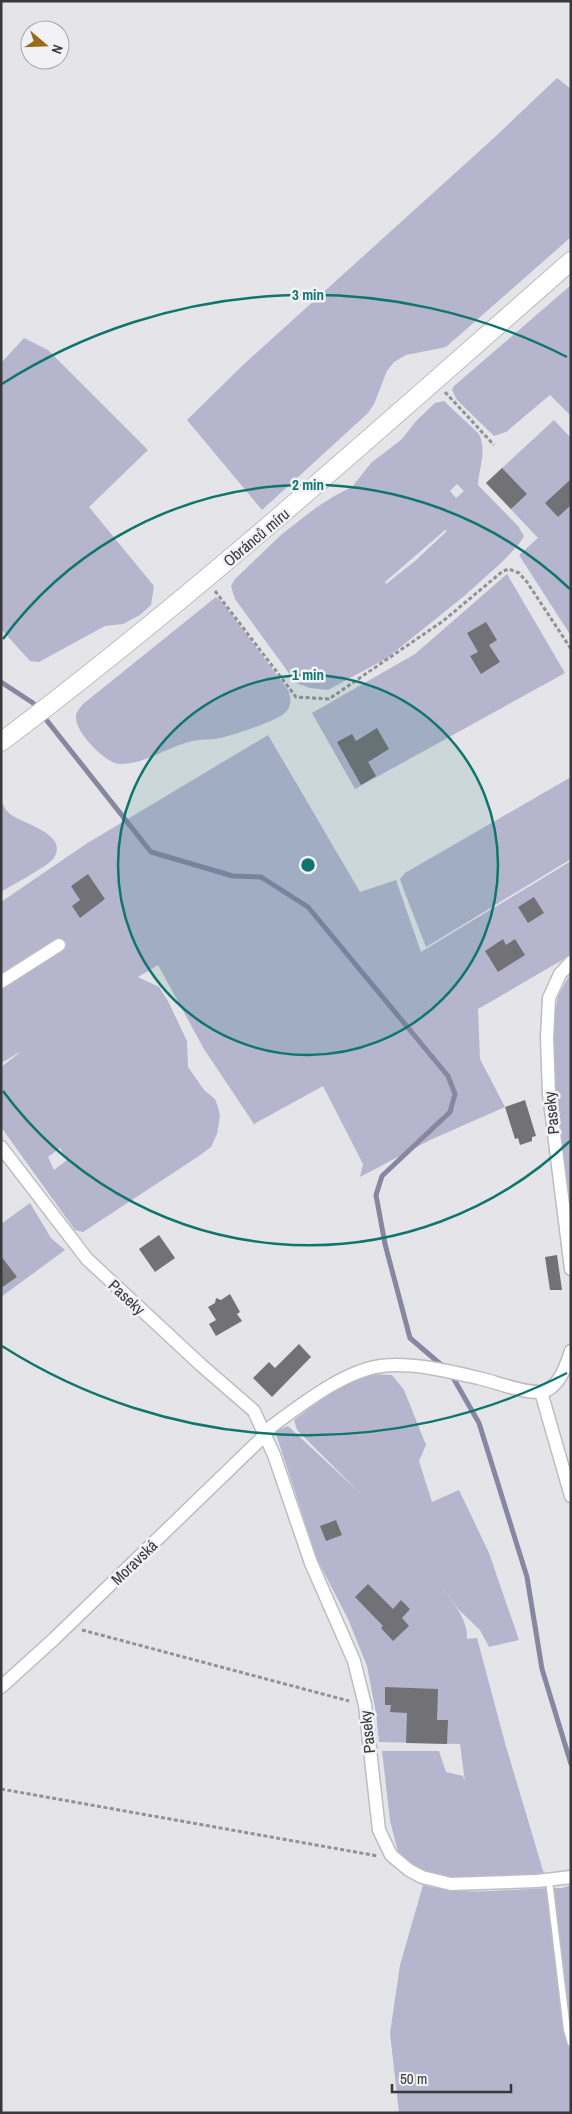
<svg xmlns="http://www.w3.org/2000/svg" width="572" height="2114" font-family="'Archivo Narrow',sans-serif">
<rect width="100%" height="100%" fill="#e5e5e9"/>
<g fill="#b5b5ce" fill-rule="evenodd">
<polygon points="557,78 571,89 571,237 446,347 406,355 394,362 387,371 374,404 368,413 262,510 187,420 243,365 496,136"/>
<polygon points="571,285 571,416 550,395 506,432 494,436 457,400 452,390 454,386"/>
<polygon points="24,338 48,350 148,450 89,507 154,586 151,605 140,615 123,624 105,626 39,662 30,661 1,629 1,363"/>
<path d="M 444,401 L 479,434 C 487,450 479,468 478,485 L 518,526 L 524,536 L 519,544 L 502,562 L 463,597 L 387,658 L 328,690 L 310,688 L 296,683 L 235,599 L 231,586 L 235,579 L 282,534 L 317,507 L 336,495 L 352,487 L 371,463 L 402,439 L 416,421 L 435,403 ZM 457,484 L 464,491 L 456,498 L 450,491 ZM 445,530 L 447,531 L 415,561 L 386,584 L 385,582 Z"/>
<polygon points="554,420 571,438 571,636 519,555 538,538 486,483"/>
<polygon points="507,574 565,673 355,789 312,713 415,654"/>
<path d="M 216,597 L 222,602 L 288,690 C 291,698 292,705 286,712 C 278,721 228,737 215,739 C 206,740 198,739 189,742 C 165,748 146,764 120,764 C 106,764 75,732 76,717 C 76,712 80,708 83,704 Z"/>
<path d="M 268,735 L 360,892 L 396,880 L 421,952 L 571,861 L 571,955 L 478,1009 L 480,1059 L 505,1107 L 430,1140 L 360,1177 L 363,1164 L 323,1086 L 254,1124 L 204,1049 L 158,965 L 138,977 L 159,987 L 168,1001 L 187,1041 L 188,1067 L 204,1090 L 215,1099 L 218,1107 L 220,1116 L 217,1134 L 211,1147 L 199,1156 L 83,1232 L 75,1230 L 1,1127 L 1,1067 L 22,1051 L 1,1063 L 1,902 L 86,844 ZM 60,1148 L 67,1160 L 54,1170 L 48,1157 Z"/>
<polygon points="571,777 571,859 426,947 403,888 400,879 405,873"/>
<path d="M 1,800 C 3,804 5,810 9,813 C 19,823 70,833 54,858 C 47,867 12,885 1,892 Z"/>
<polygon points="571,972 571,1224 556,1104 551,1036 558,996"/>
<polygon points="30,1203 51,1238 65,1250 1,1297 1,1224"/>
<path d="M 372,1374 L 392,1375 L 404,1390 L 426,1445 L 419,1461 L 432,1502 L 459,1490 L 489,1553 L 519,1640 L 489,1647 L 480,1630 L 459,1610 L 442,1587 C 453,1603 468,1619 467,1639 L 477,1638 L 505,1743 L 544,1874 L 459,1879 L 438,1876 L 418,1868 L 406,1861 L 398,1852 L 390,1821 L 382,1751 L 439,1751 L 446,1772 L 463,1776 L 465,1782 L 460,1744 L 379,1742 L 376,1713 L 367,1666 L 348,1619 L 317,1559 L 275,1431 L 288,1426 L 360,1493 L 297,1430 L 294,1420 C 318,1402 342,1382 372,1374 Z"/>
<path d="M 423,1885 C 468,1898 516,1887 562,1888 L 571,1885 L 571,2113 L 399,2113 L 390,2033 L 400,1965 Z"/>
</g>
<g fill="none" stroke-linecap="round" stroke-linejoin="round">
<g stroke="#8787a2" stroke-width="5">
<polyline points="1,682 33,703 151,852 233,876 261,877 308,907 448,1076 455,1094 450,1112 382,1176 376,1195 385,1244 410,1338 445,1368"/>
<polyline points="451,1374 479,1423 527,1577 542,1669 571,1764"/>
</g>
</g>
<g fill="#727276">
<polygon points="502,468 527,494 511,509 486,483"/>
<polygon points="571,479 571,505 558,517 545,503"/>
<polygon points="486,622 497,640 489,645 500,662 481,674 470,656 478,652 467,633"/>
<polygon points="377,728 389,749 368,762 376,776 361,785 337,742 352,734 356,741"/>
<polygon points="88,874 105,899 80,918 72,906 80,900 71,886"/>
<polygon points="534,897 544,913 528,923 518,907"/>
<polygon points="503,939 506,945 515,939 525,955 498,972 485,951"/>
<polygon points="525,1100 536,1136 532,1137 532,1141 520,1145 518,1138 515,1139 505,1107"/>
<polygon points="159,1235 175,1258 155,1272 139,1249"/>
<polygon points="557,1255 562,1290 550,1290 545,1257"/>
<polygon points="1,1256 17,1277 1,1288"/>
<polygon points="230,1294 240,1312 237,1314 242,1321 216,1336 209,1324 216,1320 208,1307 215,1303 216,1298 221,1300"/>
<polygon points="299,1344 311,1357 272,1397 253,1378 269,1362 275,1368"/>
<polygon points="336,1520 342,1535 326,1541 320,1526"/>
<polygon points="368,1584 393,1609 401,1600 410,1609 402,1618 409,1626 393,1641 381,1628 383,1626 355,1597"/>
<polygon points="385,1687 438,1689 437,1720 448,1720 447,1744 406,1743 407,1713 390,1712 391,1705 385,1705"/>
</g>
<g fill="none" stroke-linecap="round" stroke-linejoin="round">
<g stroke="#bdbdc1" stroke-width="9">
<polyline id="service" points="549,1880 567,2030 571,2043"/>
</g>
<g stroke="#bdbdc1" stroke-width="15">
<g id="minor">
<polyline points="571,962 560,974 549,998 547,1038 549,1094 571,1269"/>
<polyline points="1,982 59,945"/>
<polyline points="1,1147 87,1259 201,1365 254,1411 274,1455 311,1563 354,1661 365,1705 379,1830 391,1855 409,1870 422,1877 451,1884 537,1881 571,1877"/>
<polyline points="541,1392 571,1496"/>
<path d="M 1,1687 L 54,1639 L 265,1435 L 272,1426 C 302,1404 344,1371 381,1366 C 412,1362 448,1371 478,1378 C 494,1381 530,1396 545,1391 C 560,1385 566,1366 571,1351"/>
</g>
</g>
<g stroke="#bdbdc1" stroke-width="20">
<path id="secondary" d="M 1,742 C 200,592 384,425 571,261"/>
</g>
<g stroke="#929295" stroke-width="3" stroke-dasharray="4 2.5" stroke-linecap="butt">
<polyline points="445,392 494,445"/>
<polyline points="215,591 296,697 329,699 443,621 503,571 509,569 519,573 527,582 571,649"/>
<polyline points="82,1630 349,1701"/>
<polyline points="1,1789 378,1856"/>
</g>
<use href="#service" stroke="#fff" stroke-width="6"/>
<use href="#minor" stroke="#fff" stroke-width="12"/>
<use href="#secondary" stroke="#fff" stroke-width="18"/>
</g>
<circle cx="308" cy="865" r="190" fill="#0f766e" fill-opacity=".12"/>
<g fill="none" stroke="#0f766e" stroke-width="2.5">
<circle cx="308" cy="865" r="190"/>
<path d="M570 1141A380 380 0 0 1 3 1091M3 639A380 380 0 0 1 570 589"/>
<path d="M567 1373A570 570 0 0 1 2 1346M2 384A570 570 0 0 1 567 357"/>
</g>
<g text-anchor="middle" stroke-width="5" stroke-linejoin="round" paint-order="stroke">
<g font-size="16" fill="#39393b" stroke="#f2f2f6">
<text transform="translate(256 537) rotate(-40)" y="6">Obránců míru</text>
<text transform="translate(551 1113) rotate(-96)" y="6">Paseky</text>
<text transform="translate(127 1297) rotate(43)" y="6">Paseky</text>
<text transform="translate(134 1562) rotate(-44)" y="6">Moravská</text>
<text transform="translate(367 1732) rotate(-96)" y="6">Paseky</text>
</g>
</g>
<circle cx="308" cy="865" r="8" fill="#0f766e" stroke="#f2f2f6" stroke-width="2.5"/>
<g font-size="15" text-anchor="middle" font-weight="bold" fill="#0f766e" stroke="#f2f2f6" stroke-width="5" stroke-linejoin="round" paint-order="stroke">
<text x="308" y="300">3 min</text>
<text x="308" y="490">2 min</text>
<text x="308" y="680">1 min</text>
</g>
<rect width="572" height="2114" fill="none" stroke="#39393b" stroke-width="5"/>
<g transform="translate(45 45) rotate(109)"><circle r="24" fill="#f2f2f6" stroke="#a8a8ab"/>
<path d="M0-4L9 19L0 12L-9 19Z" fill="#996a1a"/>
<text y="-8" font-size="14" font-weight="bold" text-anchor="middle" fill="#39393b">N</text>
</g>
<path d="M392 2084v8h119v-8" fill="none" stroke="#39393b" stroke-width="2.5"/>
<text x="400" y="2084" font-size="15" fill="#39393b" stroke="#f2f2f6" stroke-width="4" paint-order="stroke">50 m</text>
</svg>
